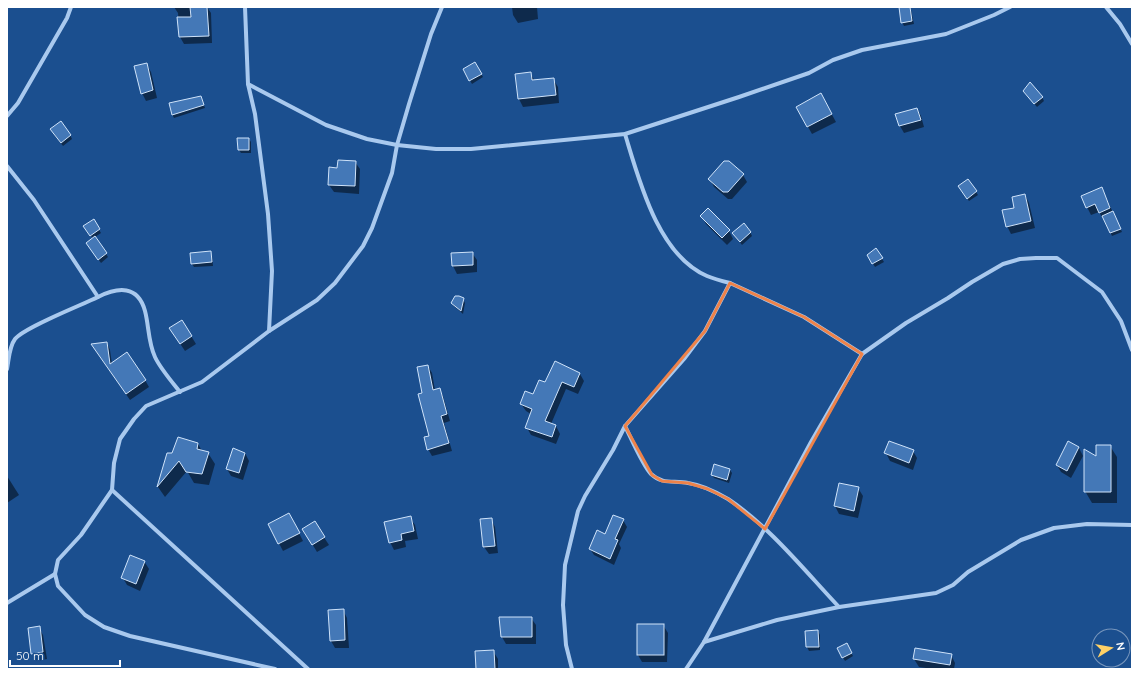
<svg xmlns="http://www.w3.org/2000/svg" width="1139" height="676" font-family="Quicksand,sans-serif">
<rect width="100%" height="100%" fill="#1b4f8f"/>
<g fill="#0007">
<polygon points="174,7 207,7 211,13 212,43 184,44 180,37 178,13"/>
<polygon points="512,7 537,7 538,19 518,23 513,15"/>
<polygon points="906,7 910,7 911,10 914,24 904,26 902,22"/>
<polygon points="146,64 151,72 157,98 146,101 142,93"/>
<polygon points="475,64 483,77 472,84 464,70"/>
<polygon points="530,73 535,81 553,79 558,87 559,103 523,107 519,99 516,75"/>
<polygon points="1024,91 1042,97 1044,101 1037,107"/>
<polygon points="201,98 205,108 174,118 172,114"/>
<polygon points="825,102 836,122 812,134 797,107"/>
<polygon points="917,109 921,116 924,127 904,133 900,126"/>
<polygon points="53,133 70,135 72,139 63,146"/>
<polygon points="249,139 251,142 251,153 241,153 239,150"/>
<polygon points="355,162 360,169 359,194 334,192 329,185 338,169"/>
<polygon points="743,175 747,182 732,199 728,199 714,187 710,179"/>
<polygon points="968,180 978,195 969,201 961,190"/>
<polygon points="1102,189 1122,232 1112,236 1105,220 1104,220 1099,212 1091,215 1087,207"/>
<polygon points="1025,195 1029,203 1035,228 1011,234 1007,226 1015,208"/>
<polygon points="708,210 729,231 733,239 727,245 706,224 702,216"/>
<polygon points="93,220 101,233 95,237 108,257 101,263 89,246 93,239 85,226"/>
<polygon points="750,232 752,236 742,245 735,236"/>
<polygon points="876,249 884,262 875,267 868,255"/>
<polygon points="210,252 212,256 213,266 194,267 192,264"/>
<polygon points="472,253 477,260 477,272 457,274 453,266 452,254"/>
<polygon points="463,299 465,303 463,314 454,306 452,303"/>
<polygon points="182,321 196,344 185,351 175,336"/>
<polygon points="107,343 110,350 112,364 145,380 149,387 130,400 96,351"/>
<polygon points="428,366 432,373 435,390 439,389 443,396 450,421 444,423 452,451 432,456 428,449 430,436 423,393"/>
<polygon points="580,374 584,381 578,394 566,389 551,424 556,426 560,434 556,444 531,435 527,428 531,414 526,411 521,404 534,395 546,383"/>
<polygon points="1068,442 1079,448 1083,456 1071,478 1061,472 1057,465"/>
<polygon points="198,444 202,451 208,453 215,464 209,485 194,483 187,471 165,497 158,487 168,454 172,454"/>
<polygon points="1110,446 1117,457 1117,503 1092,503 1085,491 1097,458"/>
<polygon points="913,451 917,458 913,470 890,461 886,453"/>
<polygon points="245,453 249,461 243,480 231,476 227,469"/>
<polygon points="730,470 732,473 729,483 714,478 712,475"/>
<polygon points="7,476 19,495 7,503"/>
<polygon points="858,488 863,496 858,518 839,514 835,506"/>
<polygon points="410,518 415,525 418,539 405,541 406,547 394,550 390,542"/>
<polygon points="491,519 495,527 498,553 489,554 484,547"/>
<polygon points="623,520 627,527 619,544 621,548 614,565 594,555 590,549"/>
<polygon points="293,521 303,541 283,551 269,524"/>
<polygon points="314,522 329,545 317,552 303,529"/>
<polygon points="144,561 149,569 140,591 127,585 123,578"/>
<polygon points="343,610 347,618 349,648 335,648 331,641"/>
<polygon points="531,618 536,625 536,644 506,644 502,637"/>
<polygon points="663,625 668,633 667,662 642,662 638,655"/>
<polygon points="39,628 43,635 47,659 37,661 32,653"/>
<polygon points="818,631 820,635 820,650 809,651 807,647 806,632"/>
<polygon points="846,644 853,656 845,661 838,649"/>
<polygon points="493,651 498,659 498,669 477,669"/>
<polygon points="951,655 955,663 954,669 933,669 919,667 914,659"/>
</g>
<g fill="#4478b7" stroke="#cfe3fa">
<polygon points="190,7 207,7 209,36 179,37 177,17 191,17"/>
<polygon points="899,7 910,7 912,21 901,23"/>
<polygon points="475,62 482,74 469,81 463,69"/>
<polygon points="147,63 153,90 141,94 134,66"/>
<polygon points="531,72 532,80 554,78 556,95 518,99 515,74"/>
<polygon points="1030,82 1043,97 1034,104 1023,91"/>
<polygon points="821,93 832,114 807,127 796,107"/>
<polygon points="201,96 204,105 172,115 169,103"/>
<polygon points="917,108 921,120 899,126 895,114"/>
<polygon points="61,121 71,135 61,143 50,129"/>
<polygon points="237,138 249,138 249,150 238,150"/>
<polygon points="338,160 356,161 355,186 328,185 329,167 337,168"/>
<polygon points="724,161 729,161 744,174 728,192 723,192 708,179"/>
<polygon points="968,179 977,191 967,199 958,186"/>
<polygon points="1102,187 1110,208 1099,213 1095,204 1086,208 1081,196"/>
<polygon points="1025,194 1031,221 1006,227 1002,210 1014,208 1012,197"/>
<polygon points="708,208 730,230 722,238 700,216"/>
<polygon points="1113,211 1121,229 1110,233 1102,216"/>
<polygon points="94,219 100,229 90,236 83,226"/>
<polygon points="744,223 751,232 740,242 732,233"/>
<polygon points="95,236 107,253 98,260 86,243"/>
<polygon points="876,248 883,258 872,264 867,255"/>
<polygon points="211,251 212,262 191,264 190,253"/>
<polygon points="473,252 473,265 452,266 451,253"/>
<polygon points="455,296 459,296 464,298 461,311 451,303"/>
<polygon points="182,320 192,336 180,344 169,328"/>
<polygon points="107,342 110,364 127,352 146,380 126,394 91,344"/>
<polygon points="555,361 580,373 574,387 562,382 545,421 556,425 552,437 525,428 532,409 520,404 525,391 533,394 539,380 545,382"/>
<polygon points="428,365 433,390 440,388 447,414 441,416 449,443 427,450 424,437 429,436 418,394 422,393 417,367"/>
<polygon points="178,437 198,443 197,449 209,452 202,474 186,472 179,461 157,487 167,453 172,453"/>
<polygon points="889,441 914,450 909,463 884,453"/>
<polygon points="1068,441 1079,447 1067,471 1056,465"/>
<polygon points="1096,445 1111,445 1111,492 1084,492 1084,449 1096,456"/>
<polygon points="233,448 245,453 239,473 226,469"/>
<polygon points="714,464 730,469 727,480 711,475"/>
<polygon points="839,483 859,487 854,511 834,506"/>
<polygon points="289,513 300,533 278,544 268,524"/>
<polygon points="613,515 624,519 615,539 618,540 610,559 589,549 597,530 605,534"/>
<polygon points="411,516 414,531 401,534 402,540 389,543 384,522"/>
<polygon points="492,518 495,546 483,547 480,519"/>
<polygon points="315,521 325,537 312,545 302,529"/>
<polygon points="130,555 145,561 136,584 121,578"/>
<polygon points="344,609 345,640 330,641 328,610"/>
<polygon points="499,617 532,617 532,637 501,637"/>
<rect x="637" y="624" width="27" height="31"/>
<polygon points="40,626 43,652 31,654 28,628"/>
<polygon points="818,630 819,647 806,647 805,631"/>
<polygon points="847,643 852,653 842,658 837,648"/>
<polygon points="915,648 952,654 950,665 913,659"/>
<polygon points="494,650 495,669 476,669 475,651"/>
</g>
<g fill="none" stroke-linecap="round" stroke-linejoin="round">
<g stroke="#a9c9ee" stroke-width="4">
<polyline points="245,7 248,84 326,125 367,139 397,145 436,149 471,149 625,134 739,97 809,73 833,60 862,50 946,34 994,15 1010,7"/>
<polyline points="1106,7 1120,24 1132,44"/>
<polyline points="248,84 255,114 268,214 272,271 269,331"/>
<polyline points="7,116 18,103 67,18 71,7"/>
<path d="M 7,166 L 34,200 L 98,297 C 118,287 138,285 145,311 C 149,326 148,342 155,357 C 160,368 172,382 180,392"/>
<polyline points="730,283 804,317 862,354 906,323 948,298 972,282 1003,264 1020,259 1036,258 1057,258 1102,292 1121,321 1132,350"/>
<path d="M 7,369 C 9,359 9,347 15,339 C 25,327 82,305 98,297"/>
<path d="M 625,426 C 631,438 643,466 651,474 C 663,485 674,480 688,483 C 702,485 716,492 728,499 C 769,526 805,571 839,607"/>
<polyline points="112,490 308,669"/>
<polyline points="7,603 55,574"/>
<polyline points="704,642 777,620 839,607 936,593 953,585 968,572 1021,540 1054,528 1087,524 1132,525"/>
<polyline points="275,669 130,636 104,627 85,615 58,586 55,574 58,560 81,535 112,490 114,463 120,439 134,419 146,406 202,382 269,331 317,300 335,283 363,246 372,228 392,173 397,145 409,104 431,34 442,7"/>
<path d="M 572,669 L 566,645 L 563,605 L 565,565 L 578,511 L 585,496 L 613,450 L 625,426 L 684,359 L 705,331 L 730,283 C 722,281 714,279 707,276 C 658,255 639,180 625,134"/>
<polyline points="686,669 704,642 811,442 862,354"/>
</g>
</g>
<path fill="none" stroke="#ee8249" stroke-width="3" stroke-linejoin="round" d="M 730,283 L 804,317 L 862,354 L 765,529 L 728,499 L 708,489 L 688,483 L 662,481 L 652,475 L 625,426 L 705,331 Z"/>
<rect width="1139" height="676" fill="none" stroke="#ffffff" stroke-width="16"/>
<g transform="translate(1111 648) rotate(79)"><circle r="19" fill="#1b4f8f" stroke="#7695bc"/>
<path d="M0-3L7 15L0 10L-7 15Z" fill="#ffd166"/>
<text y="-6" font-size="11" font-weight="bold" text-anchor="middle" fill="#ffffff">N</text>
</g>
<path d="M10 660v6h110v-6" fill="none" stroke="#ffffff" stroke-width="2"/>
<text x="16" y="660" font-size="12" fill="#ffffff" stroke="#1b4f8f" stroke-width="3" paint-order="stroke">50 m</text>
</svg>
